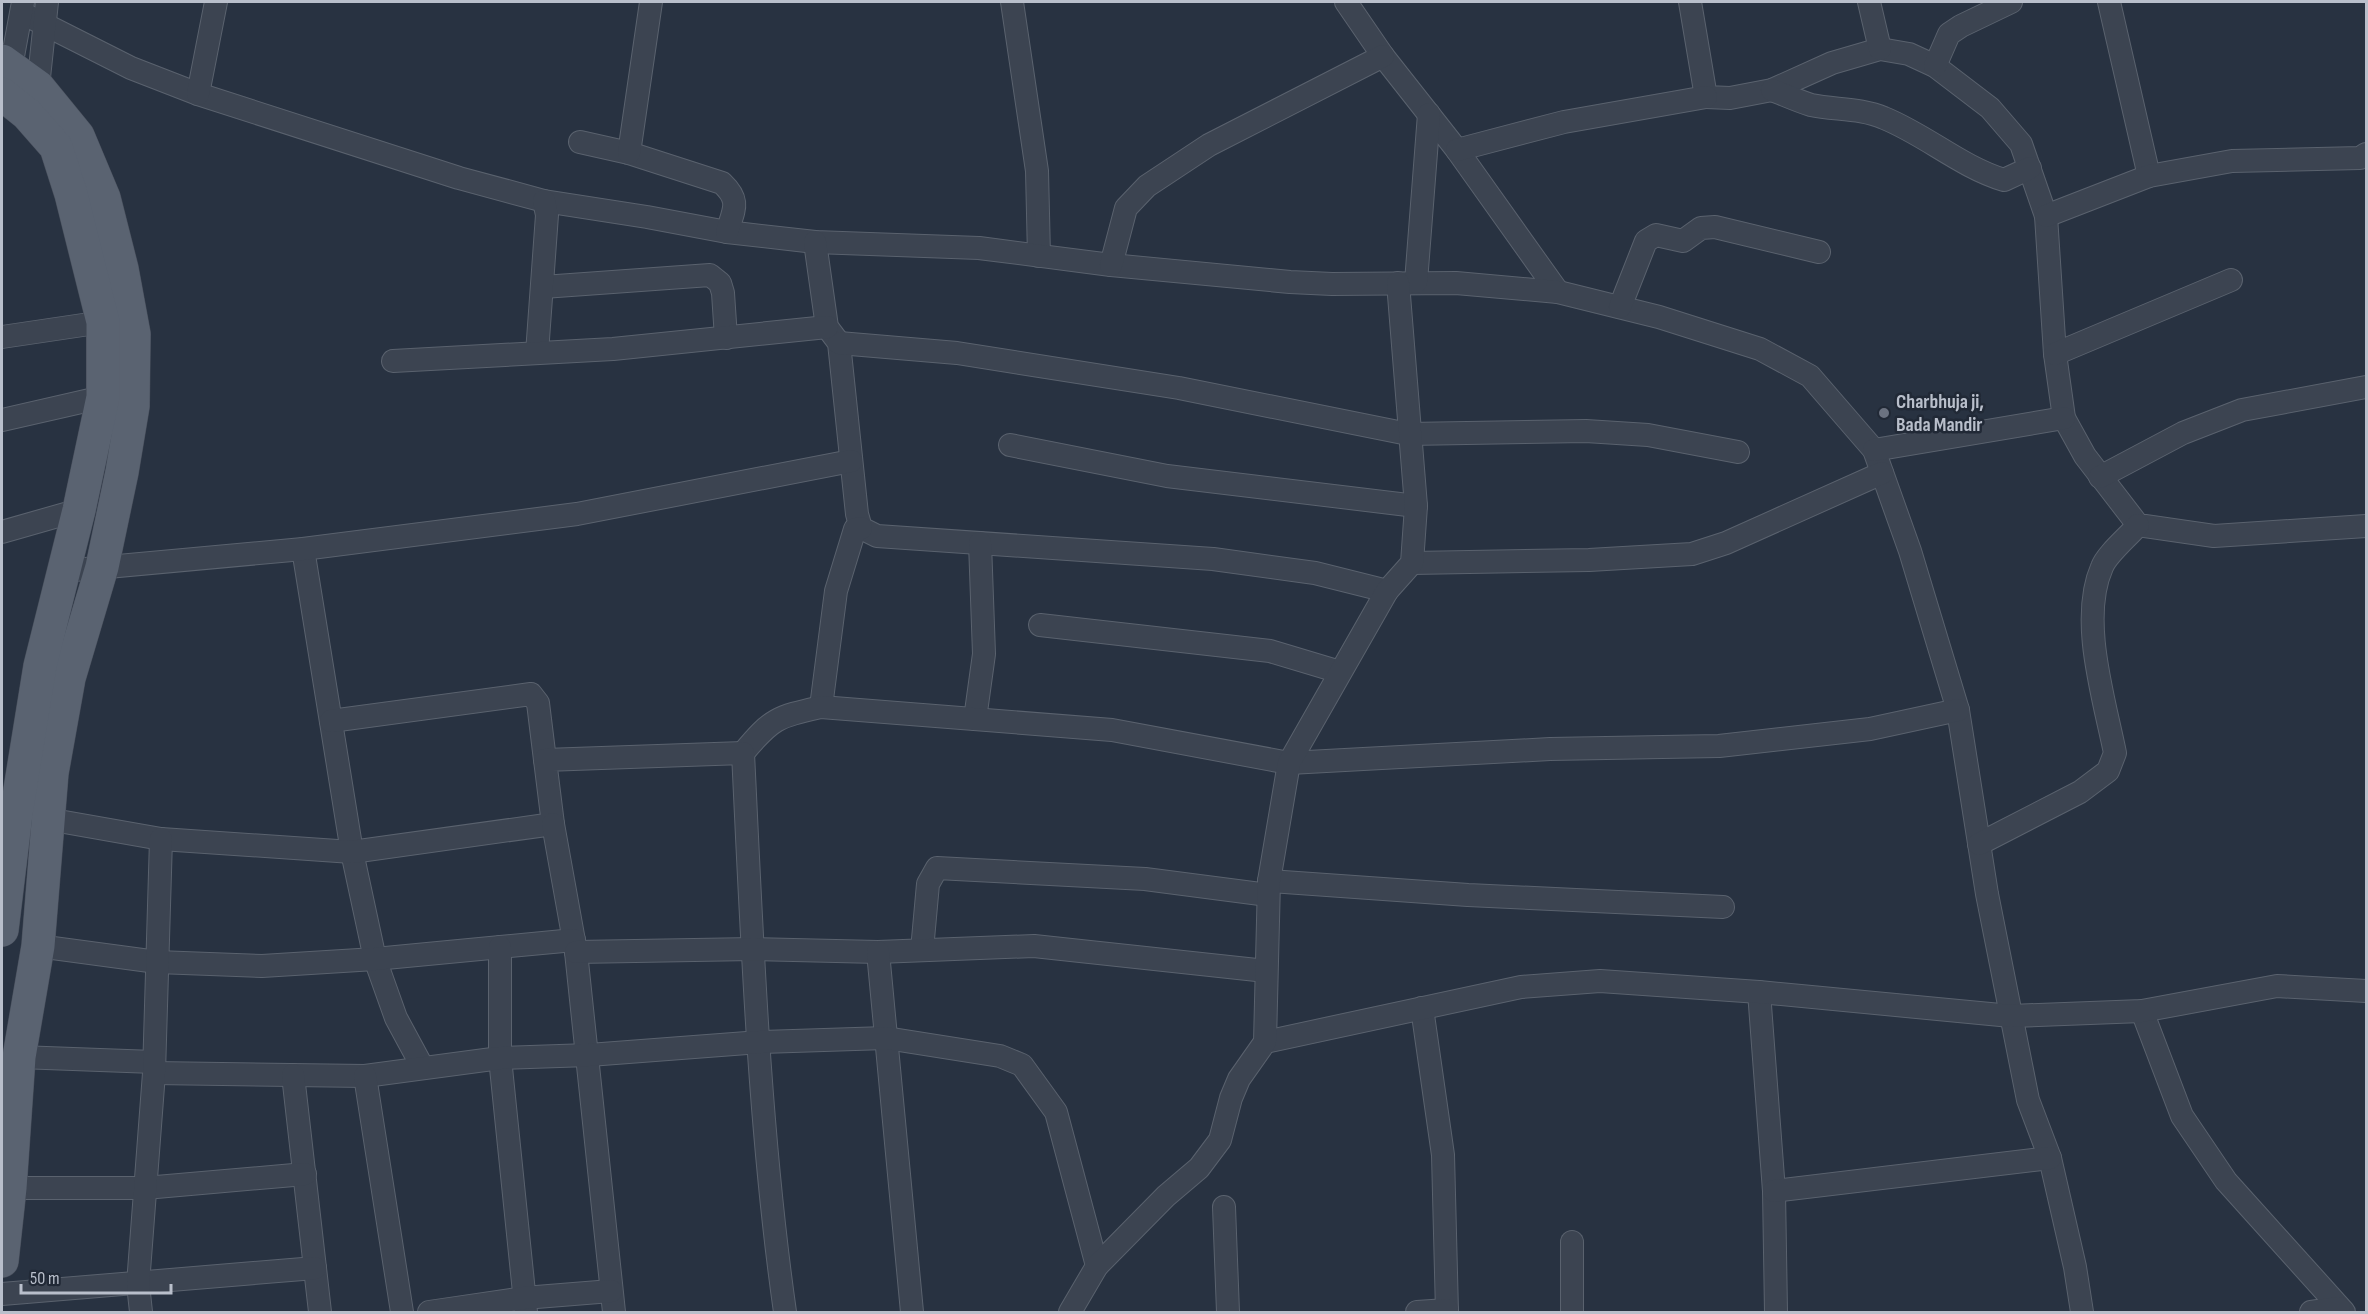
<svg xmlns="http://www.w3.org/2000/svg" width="2368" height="1314" font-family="'Sofia Sans Condensed',sans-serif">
<rect width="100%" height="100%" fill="#283241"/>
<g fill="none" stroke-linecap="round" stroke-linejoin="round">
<g stroke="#5a626e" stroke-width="24">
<g id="street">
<polyline points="1012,2 1037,171 1039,256"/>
<polyline points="1346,2 1383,56 1457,150 1558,292"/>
<polyline points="1690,2 1706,97 1730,98 1772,90 1832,63 1880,49 1909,54 1935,66 1990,108 2021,144 2046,216 2055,354 2064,418 2085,456 2138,525 2214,536 2366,526"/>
<polyline points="1869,2 1880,49"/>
<polyline points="2109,2 2149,176"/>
<polyline points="22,13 131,68 198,94 459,178 544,201 647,217 727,232 815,242 979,248 1111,265 1290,282 1332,284 1456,283 1558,292 1659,317 1760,349 1810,376 1874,450 1910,551 1958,710 1987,894 2028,1100 2050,1158 2075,1267 2082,1312"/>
<polyline points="1935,66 1949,34 1961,26 2011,2"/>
<polyline points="5,77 11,67 23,2"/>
<path d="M 1772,90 C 1785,95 1798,101 1811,105 C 1835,110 1861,108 1884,118 C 1926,135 1961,167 2004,180 L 2030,168"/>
<polyline points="198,94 216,2"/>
<polyline points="34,98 38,87 47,2"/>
<path d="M 580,142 L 629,153 L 722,183 C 741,201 734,209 727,232"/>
<polyline points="1457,150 1564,122 1706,97"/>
<polyline points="629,153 651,2"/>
<polyline points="2046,216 2149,176 2232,161 2360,158 2366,154"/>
<polyline points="815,242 827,327 839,343 857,514 861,528 877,536 1213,559 1315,573 1387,591"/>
<polyline points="1111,265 1126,208 1147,186 1209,145 1383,56"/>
<polyline points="1416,282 1429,114"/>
<polyline points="543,287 710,275 720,283 723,293 726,338"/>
<polyline points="1620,307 1646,241 1656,235 1683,241 1701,228 1715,227 1819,252"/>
<polyline points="2,337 103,322"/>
<polyline points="839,343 957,353 1179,388 1408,434 1586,431 1648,435 1738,452"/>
<polyline points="537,353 547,215 544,201"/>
<polyline points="2055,354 2231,280"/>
<polyline points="393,361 613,349 827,327"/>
<polyline points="2,420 103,397"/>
<polyline points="1010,445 1167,476 1416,506"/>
<polyline points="1874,450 2064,418"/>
<polyline points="2100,477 2183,433 2242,410 2366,387"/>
<polyline points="2,532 79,510"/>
<polyline points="303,549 352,852 375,959 396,1018 423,1068"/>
<polyline points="1412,563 1589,560 1692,554 1726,543 1882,473"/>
<polyline points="64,571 303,549 577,514 851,461"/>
<polyline points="1040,625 1270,651 1340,672"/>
<polyline points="821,707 836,591 855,529 861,528"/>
<polyline points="975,719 984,654 980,543"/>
<polyline points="331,721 531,694 538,703 545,760"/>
<path d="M 743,753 C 772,718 777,717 821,707 L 1112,730 L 1289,763 L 1550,749 L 1719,746 L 1870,729 L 1958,710"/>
<path d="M 36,817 L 161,839 L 352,852 L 553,824 L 545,760 L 743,753 C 752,938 759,1129 785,1312"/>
<polyline points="553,824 576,952 614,1312"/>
<path d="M 1979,844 L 2080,792 L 2108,771 L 2115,753 C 2104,698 2079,619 2102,567 C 2107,554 2128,537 2138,525"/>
<polyline points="1269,881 1468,895 1723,907"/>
<polyline points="38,946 157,962 262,966 375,959 574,940"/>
<polyline points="500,947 500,1058 526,1312"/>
<polyline points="922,950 928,884 937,868 1145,879 1268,895"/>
<polyline points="576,952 753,949 878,952 1034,946 1266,971"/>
<polyline points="878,952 912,1312"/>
<polyline points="1759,992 1774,1191 1776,1312"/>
<polyline points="1422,1008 1443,1155 1447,1312"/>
<polyline points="2142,1011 2182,1116 2226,1181 2344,1312"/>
<polyline points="1265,1042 1521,987 1600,981 1759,992 2011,1016 2142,1011 2277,986 2366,991"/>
<polyline points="19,1057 154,1062"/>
<polyline points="154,1073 365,1076 500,1058 589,1055 760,1042 886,1038 1000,1056 1022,1065 1056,1112 1097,1266"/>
<polyline points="293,1075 320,1312"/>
<polyline points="365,1076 402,1312"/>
<polyline points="10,1188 145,1188 305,1174"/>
<polyline points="1774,1191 2050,1158"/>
<polyline points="1224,1207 1228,1312"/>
<polyline points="1572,1242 1572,1312"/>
<polyline points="2,1294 315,1268"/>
<polyline points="141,1312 138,1284 154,1073 161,839"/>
<polyline points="429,1312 524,1298 611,1291"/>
<polyline points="1070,1312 1097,1266 1166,1196 1199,1168 1220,1140 1231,1098 1239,1079 1265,1042 1269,881 1289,763 1387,591 1412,563 1416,506 1398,283"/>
<polyline points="1417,1312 1447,1310"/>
<polyline points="2311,1312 2339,1308"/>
</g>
</g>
<g stroke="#464d5a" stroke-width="34">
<g id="primary">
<polyline points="2,61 38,87 78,136 104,198 122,269 134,334 133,406 122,472 102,567 69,678 52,773 38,946 19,1057 10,1188 2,1261"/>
<polyline points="2,94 27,114 56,147 71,194 103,322 103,397 79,510 40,666 16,814 2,930"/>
</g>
</g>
<use href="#street" stroke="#3c4451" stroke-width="22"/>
<use href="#primary" stroke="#5a6371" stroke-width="33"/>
</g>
<circle fill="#6b7280" stroke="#212936" stroke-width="2" cx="1884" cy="413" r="6"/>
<g text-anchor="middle" stroke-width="5" stroke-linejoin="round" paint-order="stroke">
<g font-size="20" font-weight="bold" fill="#b9bfcb" stroke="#212936" text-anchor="start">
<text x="1896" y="408">Charbhuja ji,<tspan x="1896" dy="23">Bada Mandir</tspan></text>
</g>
</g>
<rect width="2368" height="1314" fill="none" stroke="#b9bfcb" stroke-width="6"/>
<path d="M21 1284v9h150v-9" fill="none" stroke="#b9bfcb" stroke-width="3"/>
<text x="30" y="1284" font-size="18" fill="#b9bfcb" stroke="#212936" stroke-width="4.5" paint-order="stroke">50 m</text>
</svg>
